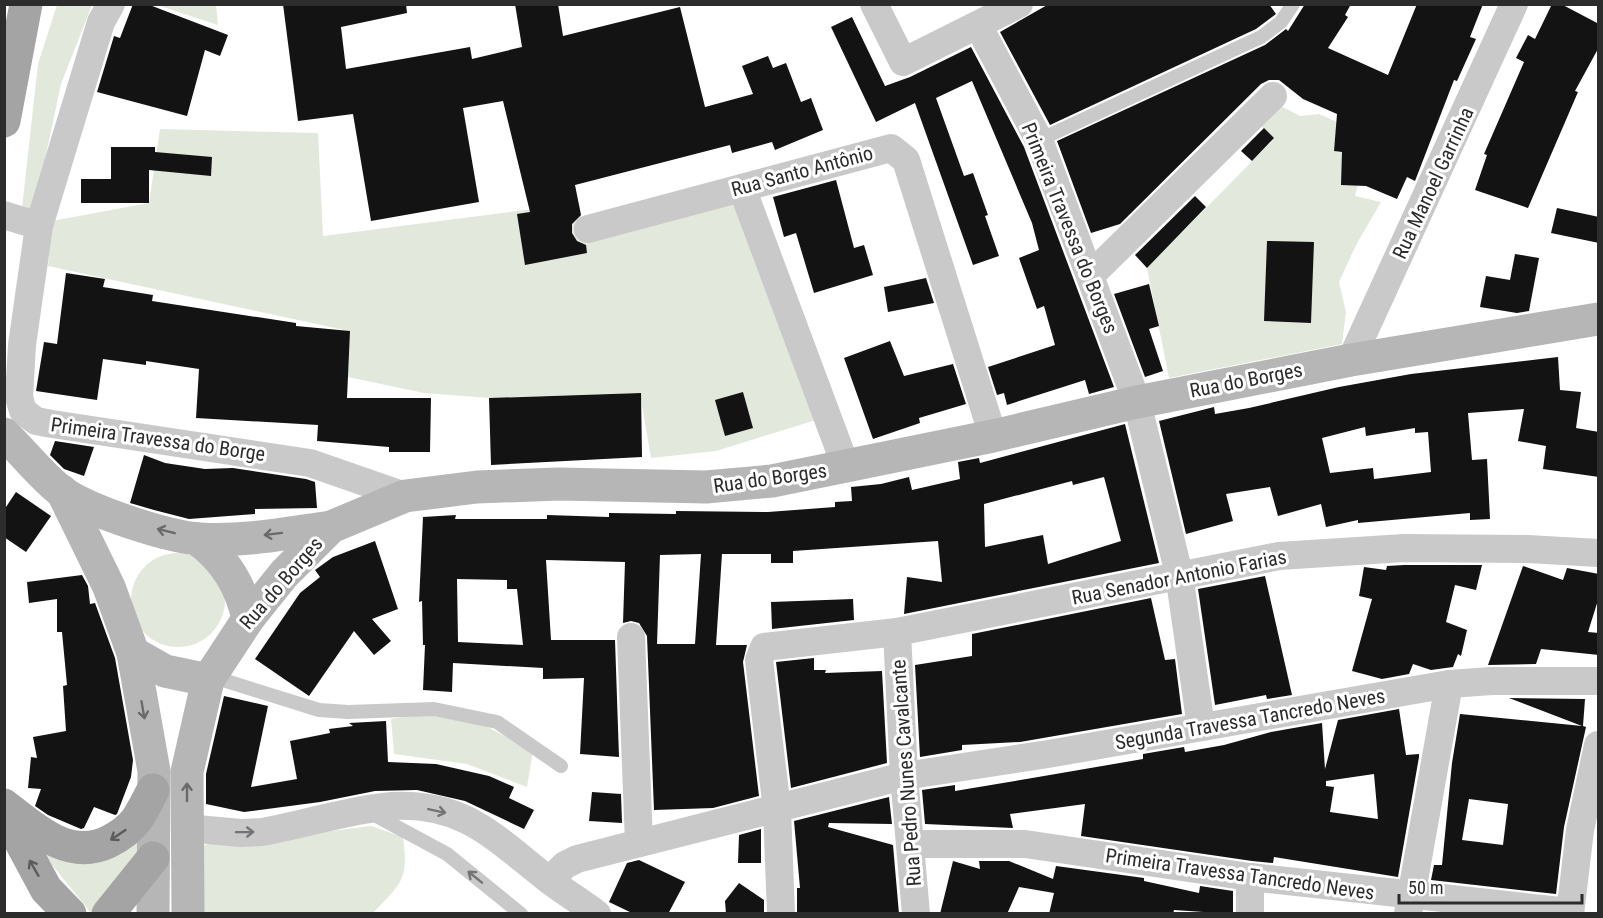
<svg xmlns="http://www.w3.org/2000/svg" width="1603" height="918" font-family="'Roboto Condensed',sans-serif">
<rect width="100%" height="100%" fill="#fff"/>
<g fill="#e2e8db">
<polygon points="57,5 92,5 61,84 34,211 22,208 38,64"/>
<polygon points="157,5 216,5 218,25"/>
<polygon points="1281,106 1300,116 1319,114 1337,122 1334,151 1365,157 1355,196 1381,202 1356,245 1339,282 1346,312 1342,344 1169,378 1147,268 1274,139 1260,125"/>
<polygon points="160,129 318,133 323,236 579,203 585,240 736,202 819,419 716,451 651,458 640,393 489,398 424,393 348,377 349,331 48,266 52,221 149,203"/>
<circle cx="178" cy="600" r="47"/>
<polygon points="424,714 484,725 533,751 527,787 467,764 394,754 391,719"/>
<path d="M 371,826 L 403,837 C 409,881 401,883 373,913 L 203,913 L 202,846 L 214,842 L 268,839 Z"/>
<polygon points="140,839 144,861 95,913 91,913 32,840"/>
</g>
<g fill="#131313" fill-rule="evenodd">
<polygon points="133,4 147,4 228,35 220,56 205,50 187,116 97,92 114,36 120,38"/>
<polygon points="283,4 406,4 407,13 341,27 346,69 470,47 472,59 522,47 515,4 558,4 563,36 680,7 705,107 753,94 742,66 768,56 773,68 786,63 801,102 811,98 823,130 775,150 772,142 732,153 730,145 575,185 581,215 572,224 572,233 577,241 586,245 587,253 525,265 517,214 530,212 503,101 463,108 479,202 371,221 353,114 298,121"/>
<polygon points="1049,4 1269,4 1276,14 1256,29 1050,125 1000,32"/>
<polygon points="1305,4 1351,4 1345,15 1348,17 1328,48 1388,75 1417,4 1483,4 1470,37 1476,39 1457,81 1454,80 1415,181 1407,177 1397,199 1366,186 1341,185 1342,152 1334,151 1337,114 1303,99 1279,80 1269,80 1261,84 1120,224 1091,233 1057,141 1265,45 1286,29 1288,31"/>
<polygon points="1552,4 1561,4 1599,24 1599,47 1575,91 1578,92 1528,208 1475,190 1487,155 1484,154 1524,62 1516,58 1528,35 1535,39"/>
<polygon points="852,17 885,86 910,77 971,47 1024,147 1114,387 1089,394 1085,380 1007,405 1004,393 997,395 988,367 1055,345 1044,306 1037,309 1019,258 1039,250 1032,223 972,81 936,98 964,176 973,173 988,215 985,216 999,256 973,265 915,103 876,122 831,27"/>
<polygon points="1264,128 1274,138 1252,161 1241,151"/>
<polygon points="111,147 155,147 155,152 212,157 211,176 149,170 149,203 81,203 81,179 111,179"/>
<polygon points="836,180 854,248 864,245 873,275 814,293 796,233 784,237 773,197"/>
<polygon points="1195,196 1206,207 1147,268 1135,255"/>
<polygon points="1557,208 1599,217 1599,243 1551,233"/>
<polygon points="1267,241 1314,242 1311,323 1264,321"/>
<polygon points="1515,254 1539,258 1529,311 1517,313 1480,307 1486,276 1510,280"/>
<polygon points="66,273 105,279 103,287 153,295 152,301 296,323 296,326 350,331 347,398 431,398 430,452 389,452 389,447 317,441 318,425 196,418 199,369 146,361 146,365 103,359 97,400 36,391 44,342 57,344"/>
<polygon points="926,278 934,303 888,312 884,287"/>
<polygon points="1149,284 1159,326 1149,329 1163,371 1145,377 1114,294"/>
<polygon points="890,341 904,376 953,364 966,404 919,418 920,423 873,439 844,358"/>
<path d="M 1558,357 L 1560,390 L 1581,392 L 1576,428 L 1599,432 L 1599,477 L 1543,469 L 1546,446 L 1518,441 L 1524,409 L 1468,413 L 1472,460 L 1487,459 L 1490,519 L 1470,520 L 1470,513 L 1358,523 L 1358,520 L 1326,527 L 1321,504 L 1278,516 L 1270,487 L 1226,494 L 1233,521 L 1186,534 L 1159,421 L 1214,407 L 1215,414 L 1249,408 L 1339,387 L 1411,374 ZM 1365,427 L 1366,436 L 1415,428 L 1415,433 L 1428,432 L 1431,472 L 1374,479 L 1373,468 L 1330,473 L 1322,438 Z"/>
<polygon points="743,392 753,428 725,436 715,400"/>
<polygon points="641,393 642,457 491,465 489,398"/>
<path d="M 1125,424 L 1159,563 L 904,614 L 907,577 L 942,582 L 938,541 L 793,551 L 793,563 L 771,563 L 771,554 L 722,554 L 716,645 L 747,645 L 743,662 L 759,796 L 713,808 L 654,810 L 647,636 L 639,623 L 631,621 L 623,623 L 625,562 L 546,560 L 551,640 L 615,640 L 619,757 L 580,754 L 584,678 L 543,679 L 543,668 L 453,663 L 452,692 L 423,690 L 425,645 L 423,645 L 422,601 L 419,602 L 423,517 L 456,515 L 455,519 L 547,519 L 547,515 L 609,517 L 609,513 L 676,514 L 676,511 L 768,512 L 835,507 L 835,502 L 852,501 L 851,487 L 881,484 L 909,477 L 912,490 L 960,479 L 958,462 L 979,458 L 980,463 ZM 1104,477 L 1121,541 L 1048,564 L 1043,535 L 985,547 L 984,504 L 1072,481 L 1073,485 ZM 701,554 L 695,644 L 657,644 L 660,555 ZM 457,579 L 507,580 L 507,589 L 517,589 L 523,645 L 458,642 Z"/>
<polygon points="55,441 94,447 84,476 64,469 50,455"/>
<polygon points="144,455 165,463 205,469 233,468 306,479 315,482 317,508 255,509 255,514 189,519 154,510 130,503"/>
<polygon points="16,492 51,516 26,552 4,537 4,510"/>
<polygon points="375,541 398,609 372,619 391,641 374,655 354,631 309,696 255,659 300,593 320,577 315,570 333,557"/>
<polygon points="1404,565 1482,565 1476,590 1455,585 1446,622 1467,630 1461,656 1458,654 1453,667 1431,670 1413,664 1409,674 1382,679 1352,671 1372,599 1359,596 1364,567 1386,570 1387,566"/>
<polygon points="1523,566 1563,580 1567,568 1599,574 1599,597 1588,632 1599,633 1599,655 1541,649 1536,664 1488,665"/>
<polygon points="82,575 88,586 90,604 95,603 115,658 133,760 131,777 117,814 115,815 94,807 84,828 81,829 48,815 35,806 41,789 28,788 31,757 37,758 33,737 66,731 63,686 67,685 62,632 57,632 57,599 29,603 27,582"/>
<polygon points="1265,576 1292,695 1267,699 1266,695 1215,705 1198,589"/>
<polygon points="1151,598 1165,660 1175,659 1182,714 1020,742 962,745 962,750 920,757 915,665 972,656 972,634"/>
<polygon points="853,599 854,620 772,629 771,602"/>
<polygon points="814,658 814,670 826,670 825,673 882,671 887,763 791,788 776,662"/>
<polygon points="224,696 268,706 251,787 297,779 290,741 330,733 329,729 353,726 349,723 386,721 388,762 436,764 489,776 514,787 509,798 534,810 524,829 465,801 417,790 375,791 320,802 244,812 206,804 206,774"/>
<path d="M 1509,698 L 1585,699 L 1583,726 L 1586,727 L 1564,827 L 1556,894 L 1431,880 L 1434,865 L 1442,865 L 1452,763 L 1460,714 L 1582,726 ZM 1469,799 L 1508,804 L 1503,845 L 1462,840 Z"/>
<path d="M 1399,709 L 1406,755 L 1419,754 L 1419,757 L 1398,877 L 1274,857 L 1273,863 L 1252,861 L 1081,836 L 1085,804 L 1010,814 L 1013,828 L 925,824 L 922,790 L 955,785 L 955,791 L 1044,776 L 1143,759 L 1143,754 L 1184,747 L 1185,752 L 1224,745 L 1271,732 L 1322,723 L 1325,769 L 1338,720 ZM 1374,774 L 1378,819 L 1330,812 L 1334,787 L 1326,786 L 1326,781 Z"/>
<polygon points="592,792 621,794 622,823 589,821"/>
<polygon points="889,797 892,824 829,823 828,827 893,845 899,914 797,914 797,888 800,888 794,821"/>
<polygon points="761,829 761,863 738,863 739,835"/>
<polygon points="639,860 685,882 668,914 634,914 609,902 627,863"/>
<polygon points="953,861 980,869 979,861 1009,861 1053,879 1056,866 1144,878 1144,881 1199,893 1200,886 1233,891 1233,914 1174,910 1173,914 1049,914 1054,893 1019,887 1007,914 940,914"/>
<polygon points="739,883 764,900 764,914 726,914 725,901"/>
</g>
<g fill="none" stroke-linecap="round" stroke-linejoin="round">
<g stroke="#c9c9c9" stroke-width="14">
<polyline points="1039,140 1261,37 1281,22 1293,4"/>
<polyline points="210,676 319,710 348,712 434,709 497,722 561,766"/>
<polyline points="371,813 447,854 521,914"/>
</g>
<g stroke="#c9c9c9" stroke-width="28">
<polyline points="111,4 101,22 39,226 22,345 19,397 23,411 36,421 52,424 310,463 405,496"/>
<polyline points="874,4 903,62 1019,4"/>
<polyline points="978,25 1039,140 1137,402 1179,574 1201,727"/>
<polyline points="742,188 846,467"/>
<polyline points="4,215 39,226"/>
<polyline points="588,229 891,148 906,160 993,436"/>
<polyline points="1091,275 1273,96"/>
<polyline points="1351,360 1514,4"/>
<polyline points="897,632 904,776 916,914"/>
<polyline points="631,637 639,843"/>
<path d="M 186,828 L 241,833 L 262,832 C 302,825 352,809 392,806 C 463,802 494,837 545,877 C 561,890 580,901 597,914"/>
<polyline points="910,844 1025,844 1250,877 1570,912"/>
<polyline points="1250,877 1250,914"/>
<polyline points="550,880 565,865 577,859 904,776 1048,754 1449,684 1492,681 1598,681"/>
<polyline points="781,914 777,809 759,660 764,647 897,632 1279,556 1404,548 1528,549 1598,553"/>
<polyline points="1408,914 1449,684"/>
<polyline points="1570,914 1580,830 1598,745"/>
</g>
<g stroke="#b6b6b6" stroke-width="33">
<path d="M 4,434 C 23,452 41,476 62,492 C 89,511 167,537 200,539 C 243,542 288,533 331,527"/>
<polyline points="62,491 109,587 133,653 154,771 153,914"/>
<path d="M 197,539 C 225,559 241,585 248,619"/>
<polyline points="133,653 165,671 208,680"/>
<polyline points="188,914 187,772 208,680 248,619 284,574 331,527 405,496 477,487 559,484 706,487 772,481 993,436 1137,402 1351,360 1598,319"/>
</g>
<g stroke="#a4a4a4" stroke-width="33">
<polyline points="4,121 26,4"/>
<path d="M 4,805 C 34,828 68,861 108,842 C 118,837 130,829 137,819 C 143,810 148,800 153,790"/>
<polyline points="4,811 46,889 70,914"/>
<polyline points="108,914 153,858"/>
</g>
</g>
<defs><path id="oneway-shaft" d="M-6 0H5M1.5-3L5.5 0L1.5 3" fill="none" stroke-width="1.6" stroke-linecap="round" stroke-linejoin="round" transform="scale(1.5)"/></defs>
<g stroke="#6a6a6a">
<use href="#oneway-shaft" transform="translate(166 531) rotate(-166)"/>
<use href="#oneway-shaft" transform="translate(273 534) rotate(173)"/>
<use href="#oneway-shaft" transform="translate(143 710) rotate(80)"/>
<use href="#oneway-shaft" transform="translate(187 792) rotate(-90)"/>
</g>
<g stroke="#737373">
<use href="#oneway-shaft" transform="translate(437 811) rotate(12)"/>
<use href="#oneway-shaft" transform="translate(245 832) rotate(-1)"/>
<use href="#oneway-shaft" transform="translate(475 877) rotate(-141)"/>
</g>
<g stroke="#5c5c5c">
<use href="#oneway-shaft" transform="translate(118 835) rotate(146)"/>
<use href="#oneway-shaft" transform="translate(34 868) rotate(-120)"/>
</g>
<g text-anchor="middle" stroke-width="6" stroke-linejoin="round" paint-order="stroke">
<g font-size="20" fill="#2c2c2c" stroke="#fff">
<text transform="translate(802 171) rotate(-15)" y="7">Rua Santo Antônio</text>
<text transform="translate(1433 183) rotate(-65)" y="7">Rua Manoel Garrinha</text>
<text transform="translate(1070 228) rotate(68)" y="7">Primeira Travessa do Borges</text>
<text transform="translate(1246 380) rotate(-11)" y="7">Rua do Borges</text>
<text transform="translate(158 439) rotate(8)" y="7">Primeira Travessa do Borge</text>
<text transform="translate(770 478) rotate(-8)" y="7">Rua do Borges</text>
<text transform="translate(1179 577) rotate(-11)" y="7">Rua Senador Antonio Farias</text>
<text transform="translate(281 583) rotate(-49)" y="7">Rua do Borges</text>
<text transform="translate(1250 719) rotate(-10)" y="7">Segunda Travessa Tancredo Neves</text>
<text transform="translate(906 773) rotate(-94)" y="7">Rua Pedro Nunes Cavalcante</text>
<text transform="translate(1240 874) rotate(8)" y="7">Primeira Travessa Tancredo Neves</text>
</g>
</g>
<rect width="1603" height="918" fill="none" stroke="#2c2c2c" stroke-width="12"/>
<path d="M1399 894v9h183v-9" fill="none" stroke="#2c2c2c" stroke-width="3"/>
<text x="1408" y="894" font-size="18" fill="#2c2c2c" stroke="#ffffff" stroke-width="4.5" paint-order="stroke">50 m</text>
</svg>
